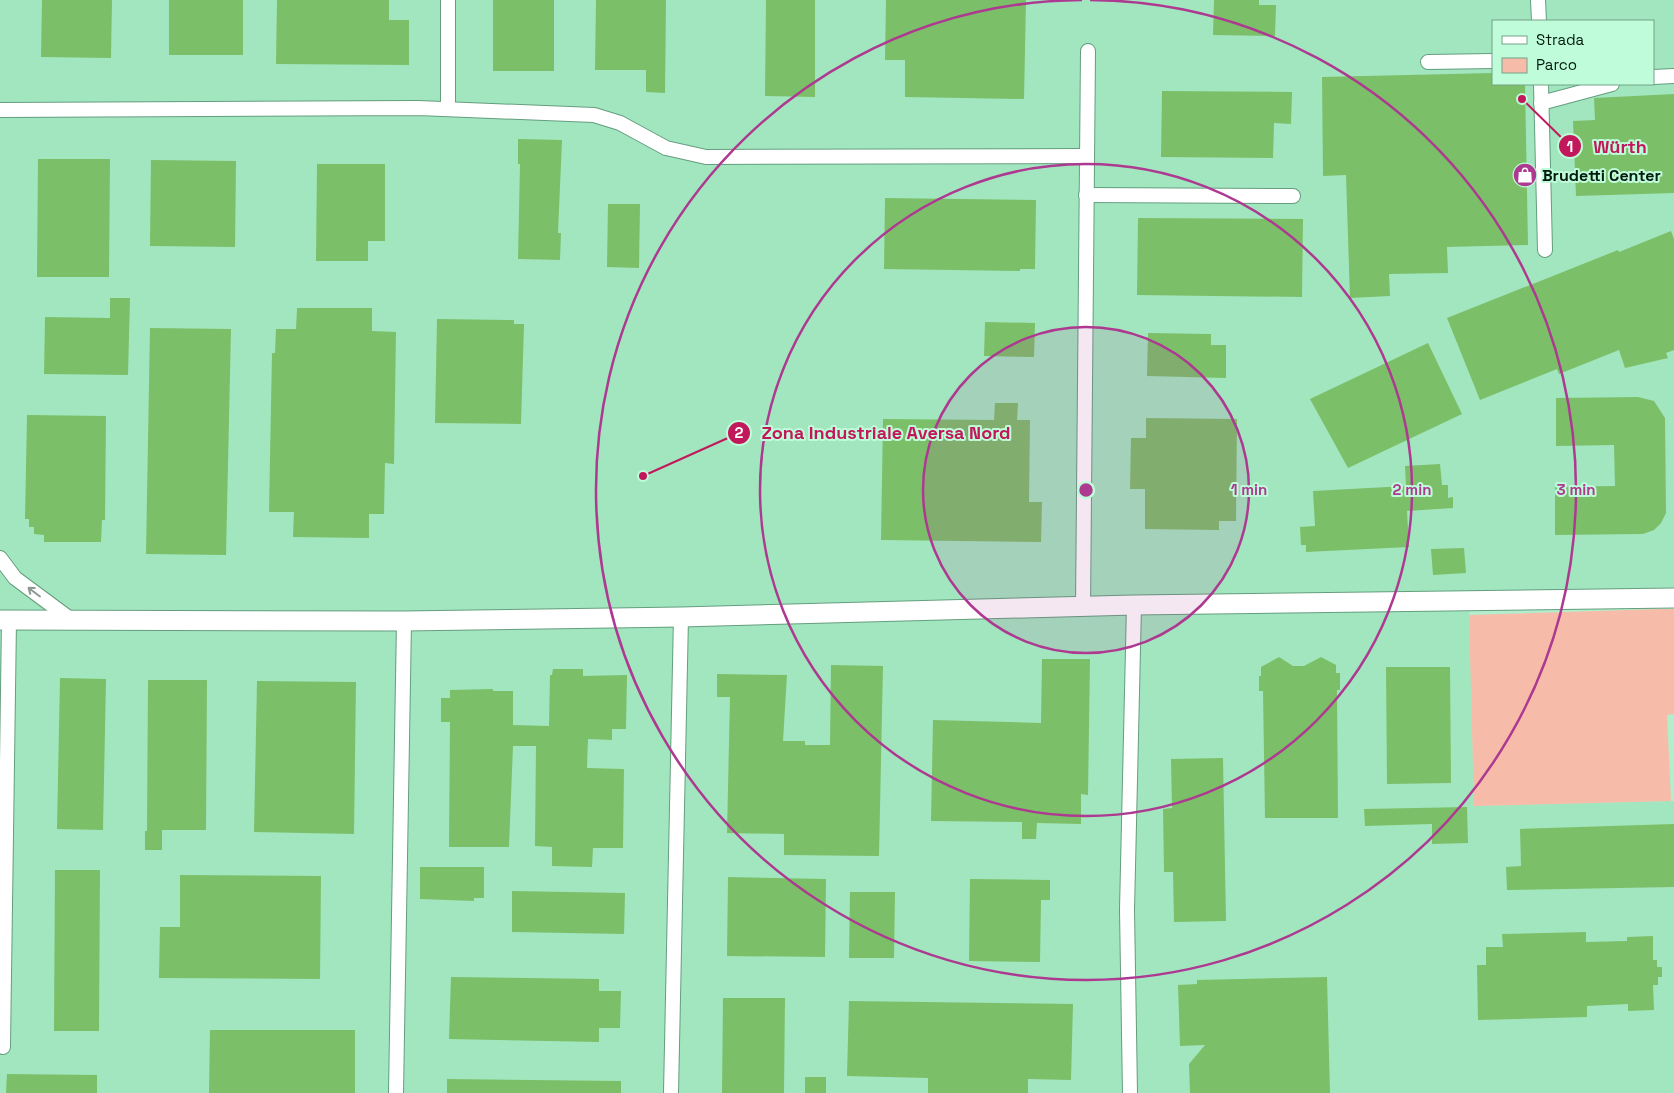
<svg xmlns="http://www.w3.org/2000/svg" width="1674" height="1093" font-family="'Space Grotesk',sans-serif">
<rect width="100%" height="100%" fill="#b2eecc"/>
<path fill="#a2e6bf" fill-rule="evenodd" d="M 0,0 L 1674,0 L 1674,587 L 1661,590 L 1469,593 L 1474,806 L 1674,801 L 1674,1093 L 0,1093 ZM 1493,21 L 1653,21 L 1653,84 L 1493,84 Z"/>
<polygon fill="#f7bca9" points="1660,609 1674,609 1674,714 1667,715 1671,801 1474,806 1469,615"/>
<g fill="#7cbf69">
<polygon points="42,0 112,0 111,58 41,57"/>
<rect x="169" y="0" width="74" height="55"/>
<polygon points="277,0 389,0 389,20 409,20 409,65 276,64"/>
<rect x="493" y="0" width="61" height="71"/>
<polygon points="596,0 666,0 665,93 646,92 646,70 595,70"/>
<polygon points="766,0 815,0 815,97 765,96"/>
<polygon points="886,0 1026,0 1024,99 905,97 905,60 885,60"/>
<polygon points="1214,0 1259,0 1259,5 1276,5 1275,36 1213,35"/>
<polygon points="1493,73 1493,84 1525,84 1528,245 1447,247 1448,273 1389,274 1390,296 1350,298 1346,175 1323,176 1322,77"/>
<polygon points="1162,91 1292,92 1291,124 1274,123 1273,158 1161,157"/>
<polygon points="1674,94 1674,193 1576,196 1573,121 1595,120 1594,98"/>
<polygon points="518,139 562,140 558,233 561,233 560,260 518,259 520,164 518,164"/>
<polygon points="38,159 110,159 109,277 37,277"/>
<polygon points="151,160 236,161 235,247 150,246"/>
<polygon points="317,164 385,164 385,241 368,241 368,261 316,261"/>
<polygon points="885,198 1036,200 1035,269 1020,269 1020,271 884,269"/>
<polygon points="608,204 640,204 639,268 607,267"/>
<polygon points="1138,218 1303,219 1302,297 1137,295"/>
<polygon points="1671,231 1674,239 1674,350 1666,353 1668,358 1625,368 1619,350 1559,374 1557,369 1480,400 1447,318 1618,250 1619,252"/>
<polygon points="110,298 130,298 128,375 44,374 45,317 110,318"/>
<polygon points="297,308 372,308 372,331 396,332 394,464 385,463 384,514 369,514 369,538 293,537 294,512 269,512 272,353 275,353 276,329 296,329"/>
<polygon points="437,319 514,320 514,324 524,324 521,424 435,423"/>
<polygon points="985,322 1035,323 1034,357 984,356"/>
<polygon points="150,328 231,329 226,555 146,554"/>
<polygon points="1148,333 1211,334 1211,345 1226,345 1226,378 1147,376"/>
<polygon points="1428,343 1462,414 1348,468 1310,399"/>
<polygon points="1638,397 1654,401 1665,418 1666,513 1661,523 1654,530 1643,534 1555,535 1555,487 1615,486 1614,445 1556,446 1556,398"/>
<polygon points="995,403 1018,403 1017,420 1030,420 1029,502 1042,502 1041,542 881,540 883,419 994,420"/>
<polygon points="27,415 106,416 105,520 102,520 101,542 44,542 44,535 34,534 34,527 29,527 29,519 25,519"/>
<polygon points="1146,418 1237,419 1236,521 1219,521 1219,530 1145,529 1145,489 1130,489 1131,438 1146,438"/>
<polygon points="1440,464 1442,485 1448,485 1448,498 1453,497 1453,508 1407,511 1409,547 1306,552 1306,545 1301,545 1300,527 1315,526 1313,491 1406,486 1405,466"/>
<polygon points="1464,548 1466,573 1433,575 1431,549"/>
<polygon points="1279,657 1293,666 1304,666 1321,657 1336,665 1336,673 1340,673 1340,690 1337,690 1338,818 1265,818 1263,691 1259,691 1259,676 1261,676 1261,667"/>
<polygon points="1042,659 1090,659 1088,795 1081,794 1081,824 1037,823 1036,839 1022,839 1022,822 931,821 933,720 1041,723"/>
<polygon points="831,665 883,666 879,856 784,855 784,834 727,833 730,697 717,697 717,674 787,675 783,741 805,741 805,745 830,745"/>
<polygon points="1386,667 1450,667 1451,783 1387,784"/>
<polygon points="553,669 583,669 583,676 627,675 626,729 612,729 612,740 588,739 587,768 624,769 623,848 593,848 592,867 552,866 552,847 535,846 536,746 513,746 509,847 449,847 450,722 441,722 441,698 450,698 450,690 493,689 493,691 513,691 513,725 549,726 550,675 552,675"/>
<polygon points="60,678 106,679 103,830 57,829"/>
<polygon points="148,680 207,680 206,830 162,830 162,850 145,850 145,831 147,831"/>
<polygon points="257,681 356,682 354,834 254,832"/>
<polygon points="1223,758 1226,921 1174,922 1173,872 1164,872 1163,809 1172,808 1171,759"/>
<polygon points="1467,807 1468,843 1432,844 1432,824 1365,826 1364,809"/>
<polygon points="1674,824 1674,887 1507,890 1506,867 1521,866 1520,829"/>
<polygon points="420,867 484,867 484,898 474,898 474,901 420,899"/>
<polygon points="55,870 100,870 99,1031 54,1031"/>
<polygon points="180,875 321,876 320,979 159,978 160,927 180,927"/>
<polygon points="728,877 826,879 825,957 727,956"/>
<polygon points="970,879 1050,880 1050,900 1041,900 1040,962 969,961"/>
<polygon points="512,891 625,893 624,934 512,932"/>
<polygon points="850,892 895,892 894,958 849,958"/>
<polygon points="1586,932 1586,942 1627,941 1627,937 1653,936 1653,960 1657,960 1657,967 1662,967 1662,977 1658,977 1658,985 1653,985 1654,1010 1628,1011 1628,1004 1587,1006 1587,1017 1478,1020 1477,965 1486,965 1486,947 1503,947 1502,934"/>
<polygon points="451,977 599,979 599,991 621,991 620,1028 599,1028 599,1042 449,1039"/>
<polygon points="1327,977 1330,1093 1190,1093 1189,1064 1205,1045 1180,1046 1178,985 1197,984 1197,980"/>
<polygon points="723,998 785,998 784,1093 722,1093"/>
<polygon points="849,1001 1073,1004 1071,1080 1028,1079 1028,1093 928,1093 928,1078 847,1076"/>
<polygon points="210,1030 355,1030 355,1093 209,1093"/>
<polygon points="7,1074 97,1075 97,1093 6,1093"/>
<rect x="805" y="1077" width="21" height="16"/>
<polygon points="447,1079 621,1081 621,1093 447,1093"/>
</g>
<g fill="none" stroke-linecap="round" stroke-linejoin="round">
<g stroke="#649e7e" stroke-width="16">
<g id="street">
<polyline points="1538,0 1539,21"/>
<polyline points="1428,62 1493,61"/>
<polyline points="1653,77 1674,76"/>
<polyline points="1541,84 1545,250"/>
<polyline points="1541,103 1612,84"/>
<polyline points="448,109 448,0"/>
<polyline points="0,110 418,108 594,115 620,123 666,148 706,157 1087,156"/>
<polyline points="1086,195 1293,196"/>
<polyline points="0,558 15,578 73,621"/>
<polyline points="1083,607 1088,51"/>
<polyline points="3,1047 9,620"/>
<polyline points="396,1093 404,621"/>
<polyline points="671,1093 681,617"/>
<polyline points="1130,1093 1127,910 1134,605"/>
</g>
</g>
<g stroke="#649e7e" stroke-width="21">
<polyline id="secondary" points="0,620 404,621 681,617 1134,605 1674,598"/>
</g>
<use href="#street" stroke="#fff" stroke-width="14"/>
<use href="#secondary" stroke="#fff" stroke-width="19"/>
</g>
<defs><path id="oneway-shaft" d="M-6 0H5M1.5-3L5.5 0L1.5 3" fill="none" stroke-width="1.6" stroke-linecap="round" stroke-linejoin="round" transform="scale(1.25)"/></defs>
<use stroke="#8e9893" href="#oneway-shaft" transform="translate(34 592) rotate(-143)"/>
<circle cx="1086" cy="490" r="163" fill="#ae3991" fill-opacity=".12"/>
<g fill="none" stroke="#ae3991" stroke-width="2.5">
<circle cx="1086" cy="490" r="163"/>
<circle cx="1086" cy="490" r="326"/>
<path d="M1090 0A490 490 0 1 1 1082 0"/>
</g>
<defs>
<g id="shop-disc" transform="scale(1.25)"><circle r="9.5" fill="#ae3991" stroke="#bffcd9"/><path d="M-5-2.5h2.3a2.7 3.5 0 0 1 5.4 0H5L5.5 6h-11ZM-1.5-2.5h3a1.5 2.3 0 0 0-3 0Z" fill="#fff"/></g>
</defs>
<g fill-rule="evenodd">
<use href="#shop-disc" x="1525" y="175"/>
</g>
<g text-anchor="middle" stroke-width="4" stroke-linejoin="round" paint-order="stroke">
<g font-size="16" font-weight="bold" fill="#031a0e" stroke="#bffcd9" text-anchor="start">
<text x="1542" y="181">Brudetti Center</text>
</g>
</g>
<circle cx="1086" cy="490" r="8" fill="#ae3991" stroke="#bffcd9" stroke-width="2.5"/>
<g font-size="15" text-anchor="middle" font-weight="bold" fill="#ae3991" stroke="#bffcd9" stroke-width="4" stroke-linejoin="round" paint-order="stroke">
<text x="1249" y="495">1 min</text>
<text x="1412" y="495">2 min</text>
<text x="1576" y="495">3 min</text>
</g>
<path fill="none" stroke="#c2185b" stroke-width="2" d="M1522 99L1570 146M643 476L739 433"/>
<g fill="#c2185b" stroke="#bffcd9" stroke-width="2">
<circle cx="1522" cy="99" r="5"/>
<circle cx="643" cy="476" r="5"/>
<circle cx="1570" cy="146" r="12"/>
<circle cx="739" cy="433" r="12"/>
</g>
<g font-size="15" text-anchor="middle" font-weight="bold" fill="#fff">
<text x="1570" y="152">1</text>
<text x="739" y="438">2</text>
</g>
<g font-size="18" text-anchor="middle" font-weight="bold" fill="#c2185b" stroke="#bffcd9" stroke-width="4" stroke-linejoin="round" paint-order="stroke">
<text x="1620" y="153">Würth</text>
<text x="886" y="439">Zona Industriale Aversa Nord</text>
</g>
<rect x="1492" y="20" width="162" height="65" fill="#bffcd9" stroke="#74a288"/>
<rect x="1502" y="36" width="25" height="8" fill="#ffffff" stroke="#74a288"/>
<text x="1536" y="45" font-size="15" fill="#031a0e">Strada</text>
<rect x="1502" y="58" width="25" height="15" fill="#f7bca9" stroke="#74a288"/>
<text x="1536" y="70" font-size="15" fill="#031a0e">Parco</text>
</svg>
